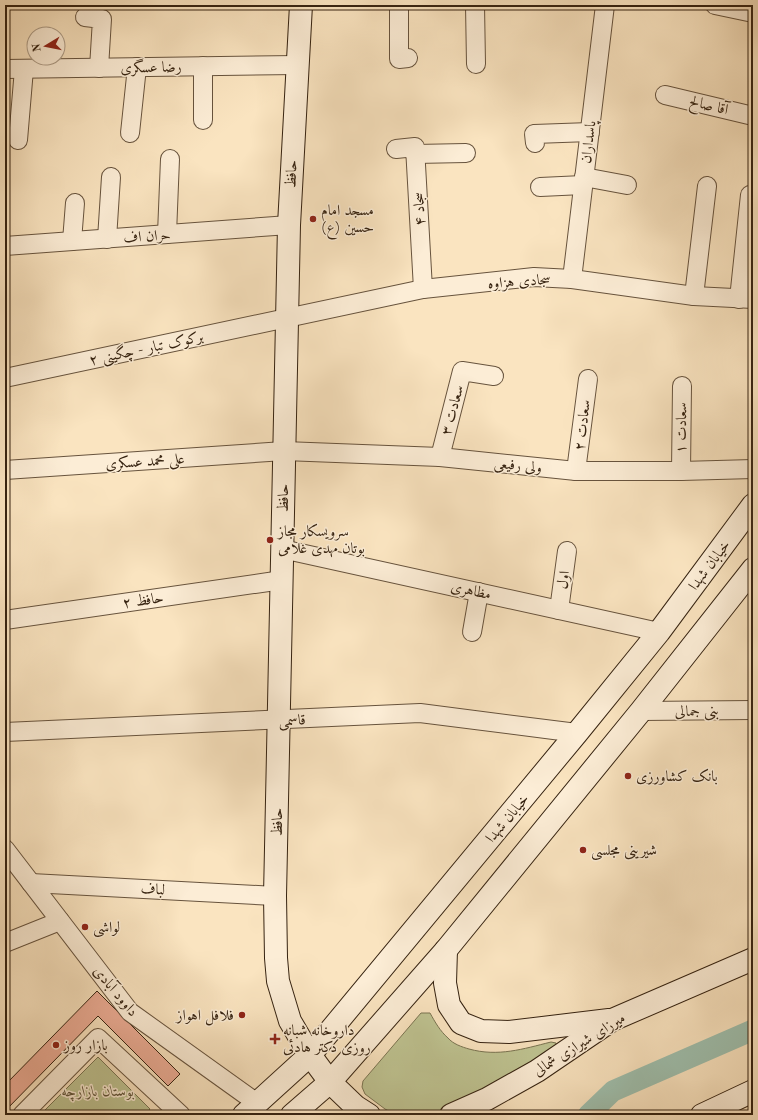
<svg xmlns="http://www.w3.org/2000/svg" width="758" height="1120" font-family="'Old Standard TT',Amiri,serif">
<rect width="100%" height="100%" fill="#fae4c0"/>
<filter id="stains"><feTurbulence type="fractalNoise" baseFrequency=".005" numOctaves="4"/><feColorMatrix values="0 0 0 0 .2 0 0 0 0 .09 0 0 0 0 .02 0 0 0 .5 -.17"/></filter>
<radialGradient id="worn" r=".72"><stop offset=".6" stop-color="#630" stop-opacity="0"/><stop offset="1" stop-color="#630" stop-opacity=".3"/></radialGradient>
<g fill="#bfc492" stroke="#7a7452">
<path d="M 421,1013 L 430,1013 C 435,1022 440,1031 448,1038 C 453,1044 462,1047 469,1049 C 498,1057 523,1049 551,1042 L 556,1043 L 556,1049 L 449,1115 L 396,1115 L 385,1109 L 365,1094 L 362,1087 L 363,1081 Z"/>
<polygon points="98,1057 150,1109 145,1115 40,1115"/>
</g>
<g fill="none" stroke-linecap="round" stroke-linejoin="round">
<polyline stroke="#9fbfad" stroke-width="21" points="588,1115 613,1091 753,1030"/>
</g>
<polygon fill="#ecac95" stroke="#362311" points="97,991 180,1074 168,1086 98,1016 5,1111 5,1085"/>
<g fill="none" stroke-linecap="round" stroke-linejoin="round">
<g stroke="#67533d" stroke-width="20">
<g id="street">
<polyline points="399,5 399,59 408,58"/>
<polyline points="475,5 476,64"/>
<polyline points="715,5 753,13"/>
<polyline points="85,17 102,19 99,68"/>
<polyline points="5,69 297,65"/>
<polyline points="665,95 753,116"/>
<polyline points="203,120 203,66"/>
<polyline points="130,133 137,67"/>
<polyline points="18,140 24,69"/>
<polyline points="535,143 534,134 590,132"/>
<polyline points="396,149 415,147 423,289"/>
<polyline points="415,154 466,153"/>
<polyline points="584,177 627,185"/>
<polyline points="540,187 583,185"/>
<polyline points="167,234 170,159"/>
<polyline points="107,239 111,177"/>
<polyline points="72,241 75,203"/>
<polyline points="5,246 289,225"/>
<polyline points="572,279 605,5"/>
<polyline points="694,296 707,186"/>
<polyline points="739,299 750,195"/>
<polyline points="5,378 423,289 534,277 572,279 694,296 753,299"/>
<polyline points="440,457 462,371 494,376"/>
<polyline points="5,470 284,451 440,457 576,471 681,471 753,469"/>
<polyline points="576,471 588,379"/>
<polyline points="681,471 682,386"/>
<polyline points="282,549 659,632"/>
<polyline points="559,610 567,551"/>
<polyline points="5,620 282,580"/>
<polyline points="472,632 479,592"/>
<polyline points="641,711 753,710"/>
<polyline points="5,732 420,713 577,733"/>
<polyline points="5,849 130,1012 257,1103"/>
<polyline points="31,883 275,896"/>
<polyline points="5,943 60,921"/>
<polyline points="22,1115 98,1038 181,1115"/>
</g>
</g>
<g stroke="#362311" stroke-width="24">
<g id="secondary">
<polyline points="301,5 289,225 275,896 276,958 278,981 290,1021 310,1055 330,1082 355,1106 369,1115"/>
<polyline points="446,950 445,983 449,1005 461,1023 481,1031 509,1032 609,1020"/>
<polyline points="244,1115 310,1055 577,733 659,632 753,505"/>
<polyline points="292,1115 330,1082 446,950 641,711 753,569"/>
<polyline points="451,1115 487,1099 537,1071 612,1020 753,959"/>
<polyline points="702,1115 753,1091"/>
</g>
</g>
<use href="#street" stroke="#fcedd6" stroke-width="18"/>
<use href="#secondary" stroke="#fcedd6" stroke-width="22"/>
</g>
<g fill="#8f2418" stroke="#fcedd6" stroke-width="1.5">
<circle cx="313" cy="219" r="4"/>
<circle cx="270" cy="540" r="4"/>
<circle cx="628" cy="776" r="4"/>
<circle cx="583" cy="850" r="4"/>
<circle cx="85" cy="927" r="4"/>
<circle cx="242" cy="1015" r="4"/>
<path d="M273 1033h4v4h4v4h-4v4h-4v-4h-4v-4h4z"/>
<circle cx="56" cy="1045" r="4"/>
</g>
<g text-anchor="middle" stroke-width="3" stroke-linejoin="round" paint-order="stroke">
<g font-size="15" fill="#362311" stroke="#fcedd6">
<text transform="translate(151 67) rotate(-1)" y="5">رضا عسگری</text>
<text transform="translate(709 105) rotate(14)" y="5">آقا صالح</text>
<text transform="translate(588 142) rotate(-83)" y="5">پاسداران</text>
<text transform="translate(291 174) rotate(-87)" y="5">حافظ</text>
<text transform="translate(419 209) rotate(-93)" y="5">سجاد ۴</text>
<text transform="translate(147 236) rotate(-4)" y="5">حران اف</text>
<text transform="translate(519 281) rotate(-4)" y="5">سجادی هزاوه</text>
<text transform="translate(146 348) rotate(-12)" y="5">برکوک تبار - چگینی ۲</text>
<text transform="translate(452 410) rotate(-75)" y="5">سعادت ۳</text>
<text transform="translate(582 425) rotate(-83)" y="5">سعادت ۲</text>
<text transform="translate(681 428) rotate(-89)" y="5">سعادت ۱</text>
<text transform="translate(145 461) rotate(-4)" y="5">علی محمد عسکری</text>
<text transform="translate(518 465) rotate(6)" y="5">ولی رفیعی</text>
<text transform="translate(283 498) rotate(-89)" y="5">حافظ</text>
<text transform="translate(709 565) rotate(-53)" y="5">خیابان شهدا</text>
<text transform="translate(563 580) rotate(-82)" y="5">اول</text>
<text transform="translate(471 590) rotate(12)" y="5">مظاهری</text>
<text transform="translate(143 600) rotate(-8)" y="5">حافظ ۲</text>
<text x="697" y="716">بنی جمالی</text>
<text transform="translate(292 720) rotate(-3)" y="5">قاسمی</text>
<text transform="translate(507 818) rotate(-50)" y="5">خیابان شهدا</text>
<text transform="translate(277 822) rotate(-89)" y="5">حافظ</text>
<text transform="translate(153 889) rotate(3)" y="5">لباف</text>
<text transform="translate(116 991) rotate(50)" y="5">داوود آبادی</text>
<text transform="translate(579 1044) rotate(-32)" y="5">میرزای شیرازی شمالی</text>
</g>
<g font-size="15" fill="#362311" stroke="#fcedd6" text-anchor="start">
<text x="321" y="215">مسجد امام<tspan x="321" dy="17">حسین (ع)</tspan></text>
<text x="278" y="536">سرویسکار مجاز<tspan x="278" dy="17">بوتان مهدی غلامی</tspan></text>
<text x="636" y="781">بانک کشاورزی</text>
<text x="591" y="855">شیرینی مجلسی</text>
<text x="93" y="932">لواشی</text>
<text x="234" y="1020" text-anchor="end">فلافل اهواز</text>
<text x="283" y="1035">داروخانه شبانه<tspan x="283" dy="17">روزی دکتر هادئی</tspan></text>
<text x="64" y="1050">بازار روز</text>
</g>
<g font-size="15" font-style="italic" fill="#5f5338" stroke="#fcedd6">
<text x="98" y="1096">بوستان بازارچه</text>
</g>
</g>
<rect width="758" height="1120" fill="none" stroke="#fae4c0" stroke-width="20"/>
<rect x="6" y="6" width="746" height="1108" fill="none" stroke="#362311" stroke-width="2"/>
<rect x="10" y="10" width="738" height="1100" fill="none" stroke="#362311"/>
<g transform="translate(46 46) rotate(260)"><circle r="19" fill="#fcedd6" stroke="#ad9c87"/>
<path d="M0-3L7 15L0 10L-7 15Z" fill="#8f2418"/>
<text y="-6" font-size="11" font-weight="bold" text-anchor="middle" fill="#362311">N</text>
</g>
<rect width="100%" height="100%" filter="url(#stains)"/>
<rect width="100%" height="100%" fill="url(#worn)"/>
</svg>
